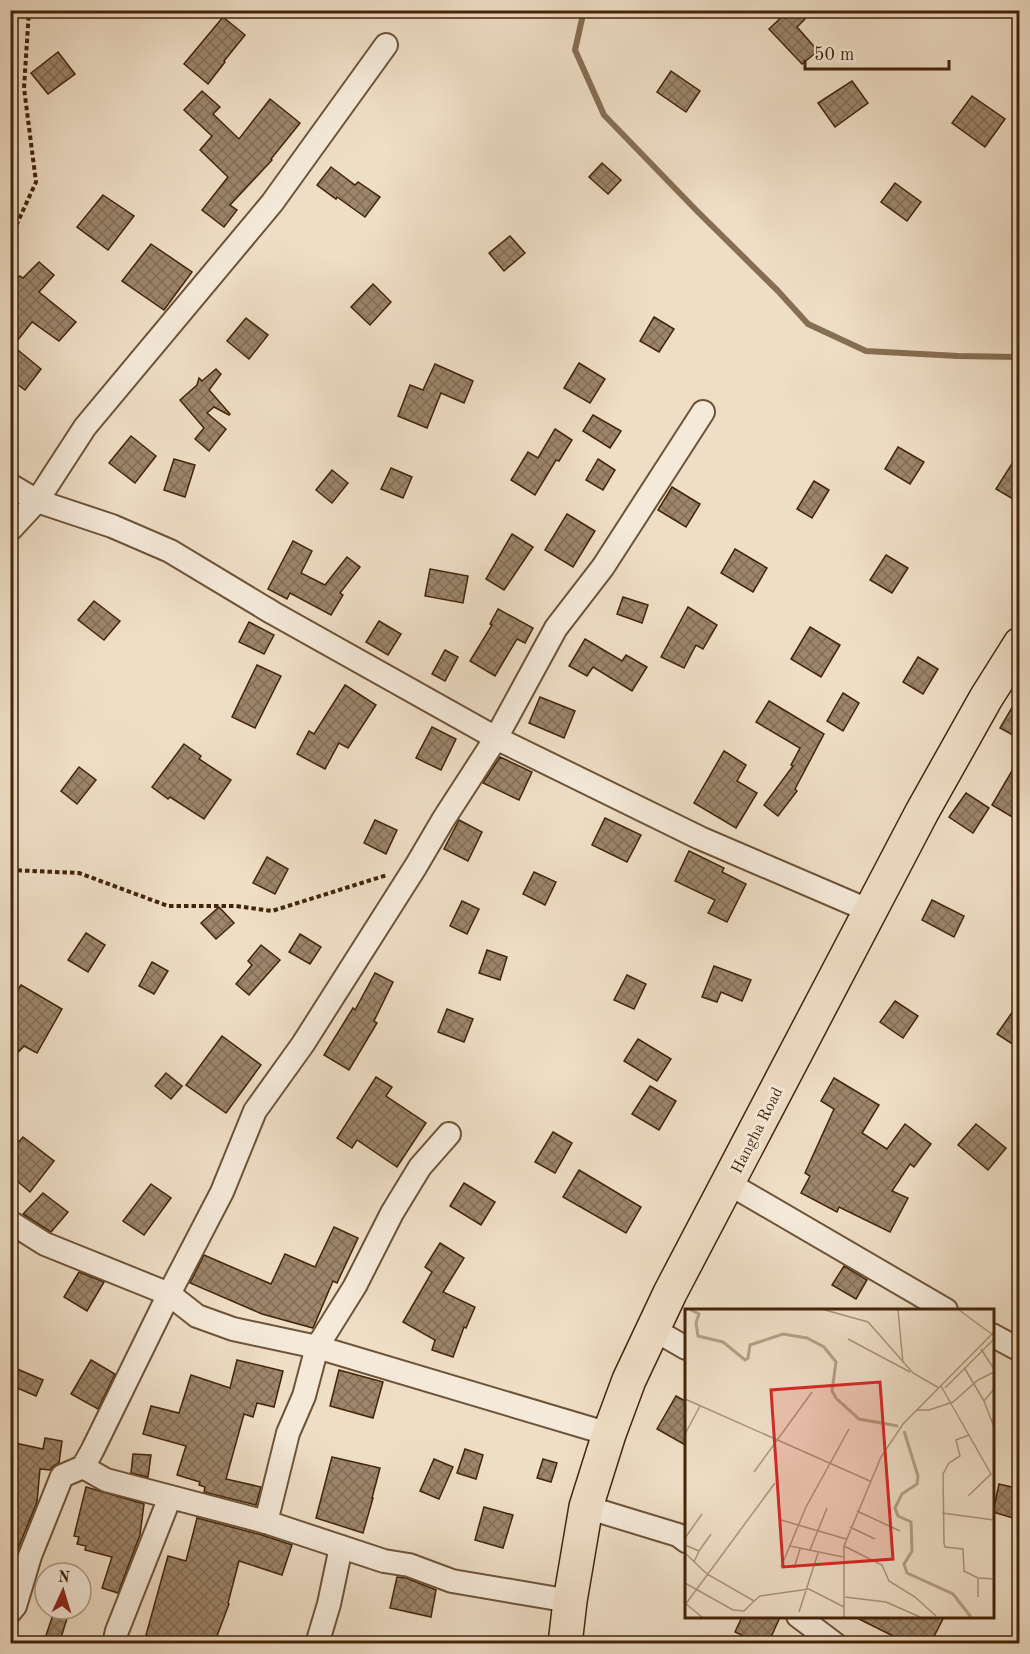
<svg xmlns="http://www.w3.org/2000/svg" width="1030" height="1654" font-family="'Old Standard TT',serif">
<defs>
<pattern id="building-cross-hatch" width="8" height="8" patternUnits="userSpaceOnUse" patternTransform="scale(1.5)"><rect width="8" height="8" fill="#9c856b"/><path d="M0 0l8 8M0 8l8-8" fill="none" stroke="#816d56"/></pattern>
</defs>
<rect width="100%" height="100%" fill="#efdec6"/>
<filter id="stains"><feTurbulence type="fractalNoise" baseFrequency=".00333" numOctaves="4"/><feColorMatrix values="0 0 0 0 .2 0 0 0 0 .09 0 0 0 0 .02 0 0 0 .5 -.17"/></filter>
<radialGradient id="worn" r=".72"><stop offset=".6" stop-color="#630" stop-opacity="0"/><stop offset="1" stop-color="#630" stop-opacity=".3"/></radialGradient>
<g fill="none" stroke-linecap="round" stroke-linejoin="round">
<polyline stroke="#866e53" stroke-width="6" points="584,10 575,50 604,115 697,211 778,291 808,324 866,351 958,356 1020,357"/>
</g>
<g fill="url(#building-cross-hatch)" stroke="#422508" stroke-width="1.5">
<polygon points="789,10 796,10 805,19 797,27 818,51 802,64 769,29"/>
<polygon points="223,17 245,35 224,61 225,62 208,84 184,64"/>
<polygon points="58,52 75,74 48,94 31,73"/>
<polygon points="671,71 700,91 686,112 657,92"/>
<polygon points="852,81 868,103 835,127 818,103"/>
<polygon points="202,91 220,107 213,114 239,139 270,99 300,123 271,159 272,160 230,205 237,210 224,227 202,210 228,177 200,150 212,136 184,110"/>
<polygon points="972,96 1005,119 985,147 952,123"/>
<polygon points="602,163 621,180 608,194 589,177"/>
<polygon points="331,167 355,185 358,182 380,197 365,217 337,197 336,199 317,185"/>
<polygon points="895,183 921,202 907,221 881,202"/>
<polygon points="103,195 134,216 108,250 77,227"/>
<polygon points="510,236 525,253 504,271 489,253"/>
<polygon points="151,244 192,272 164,310 122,281"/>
<polygon points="39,262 54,275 39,292 76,322 59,341 32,322 13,346 41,369 25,390 10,379 10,286 20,276 23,278"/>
<polygon points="373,284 391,302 370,325 351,307"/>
<polygon points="654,317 674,329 659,352 640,341"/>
<polygon points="246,318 268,335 249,359 227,341"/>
<polygon points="579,363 605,379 590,403 564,388"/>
<polygon points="435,364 473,381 464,403 441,393 427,428 398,416 410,385 423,390"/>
<polygon points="216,369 221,374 209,390 230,414 229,415 214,407 207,413 226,429 209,451 195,439 204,428 180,400 197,385 199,378 202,381"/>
<polygon points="593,415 621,431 610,448 583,431"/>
<polygon points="555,429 572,440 559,461 556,460 535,495 511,480 528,452 538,458"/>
<polygon points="131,436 156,456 135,483 109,463"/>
<polygon points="898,447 924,462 910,484 885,469"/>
<polygon points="1020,451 1020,503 996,489"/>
<polygon points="174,459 195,465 185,497 164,490"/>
<polygon points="598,459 615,470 603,490 586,480"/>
<polygon points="391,468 412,477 403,498 381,489"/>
<polygon points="332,470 348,483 332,503 316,490"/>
<polygon points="814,481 829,490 812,518 797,509"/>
<polygon points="672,487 700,504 686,527 658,510"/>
<polygon points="567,514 595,531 573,567 545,550"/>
<polygon points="512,534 533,547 504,590 486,579"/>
<polygon points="293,541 312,551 301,573 325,585 347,557 360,567 340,593 343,595 331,615 290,593 287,599 268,589"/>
<polygon points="735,549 767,568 753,592 721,573"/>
<polygon points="886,555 908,568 892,593 870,580"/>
<polygon points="430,569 468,576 463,603 425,596"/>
<polygon points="623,597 648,605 642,623 617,614"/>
<polygon points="94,601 120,621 104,640 78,620"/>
<polygon points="688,607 717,625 703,649 696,645 684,668 661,657"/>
<polygon points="498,609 533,628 525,643 517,639 495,676 470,661 492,625 490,624"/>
<polygon points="379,621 401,634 388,655 366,642"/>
<polygon points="249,622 274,635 264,654 239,642"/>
<polygon points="810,627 840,645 821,677 791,659"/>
<polygon points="585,639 622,661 626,655 647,667 632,691 593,667 587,676 569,666"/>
<polygon points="445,650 458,657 445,681 432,674"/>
<polygon points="918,657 938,669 923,694 903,682"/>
<polygon points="257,665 281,676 255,728 232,717"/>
<polygon points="345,685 376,705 348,748 339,743 325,769 297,754 309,731 314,734"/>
<polygon points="843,693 859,703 843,731 827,721"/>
<polygon points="1020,694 1020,739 1000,728"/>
<polygon points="540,697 575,711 564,738 529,723"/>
<polygon points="769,701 824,734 795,789 797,791 778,816 764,805 793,766 791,765 800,748 756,722"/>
<polygon points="432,727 456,739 441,770 416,758"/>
<polygon points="184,744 201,756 199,759 231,780 204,819 170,797 168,799 152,787"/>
<polygon points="724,751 746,765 737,781 757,793 736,828 694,803"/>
<polygon points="500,757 532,772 519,800 483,783"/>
<polygon points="1020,757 1020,808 1014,818 992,805"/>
<polygon points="79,767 96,780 77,804 61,791"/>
<polygon points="966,793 989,808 973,833 949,817"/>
<polygon points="605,818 641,835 627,862 592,845"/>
<polygon points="375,820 397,830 386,854 364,843"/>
<polygon points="459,820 482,832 468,861 444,849"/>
<polygon points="689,851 724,868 722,872 746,884 727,922 708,913 715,900 675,881"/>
<polygon points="267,857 288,869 275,894 253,883"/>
<polygon points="534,872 556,882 545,905 523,894"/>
<polygon points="932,900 964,916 954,937 922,920"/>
<polygon points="462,901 479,909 467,934 450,926"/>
<polygon points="219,907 234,923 216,939 201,923"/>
<polygon points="86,933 105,945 88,972 68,960"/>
<polygon points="300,934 321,947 310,964 289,952"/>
<polygon points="261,945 280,960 249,995 236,984 252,965 248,961"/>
<polygon points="487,950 507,957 500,980 479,973"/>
<polygon points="152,962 168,971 154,994 139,986"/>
<polygon points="714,966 751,980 742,1001 721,992 717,1002 702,997"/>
<polygon points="375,973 393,982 374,1021 377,1023 349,1070 324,1055 353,1008 355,1010"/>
<polygon points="627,975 646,984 634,1009 614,1000"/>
<polygon points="21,985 62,1009 37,1053 24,1046 10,1061 10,1001"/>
<polygon points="895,1001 918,1016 903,1038 880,1022"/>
<polygon points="1020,1001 1020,1049 997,1034"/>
<polygon points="447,1009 473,1019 464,1042 438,1032"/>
<polygon points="222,1036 261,1065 226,1113 186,1085"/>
<polygon points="638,1039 671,1059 657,1081 624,1061"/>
<polygon points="166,1073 182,1086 171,1099 155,1086"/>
<polygon points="376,1077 392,1087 386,1096 426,1123 397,1167 357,1140 352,1148 337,1138"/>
<polygon points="834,1078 879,1105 862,1133 887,1149 905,1124 931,1144 914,1167 910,1164 892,1191 908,1198 890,1232 839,1207 837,1212 801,1193 810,1176 805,1173 834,1109 821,1101"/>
<polygon points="650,1086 676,1101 659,1130 632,1114"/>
<polygon points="976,1124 1006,1148 988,1170 958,1145"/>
<polygon points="553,1132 572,1143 555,1173 535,1162"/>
<polygon points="23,1137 54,1161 30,1192 10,1175 10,1152"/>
<polygon points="579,1170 641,1207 626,1233 563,1197"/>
<polygon points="464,1183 495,1202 481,1225 450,1206"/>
<polygon points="151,1184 171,1198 144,1235 123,1221"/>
<polygon points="43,1193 68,1212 51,1232 23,1214"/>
<polygon points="334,1227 358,1238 337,1283 333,1281 313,1328 262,1314 190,1283 204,1255 271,1284 285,1254 315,1267"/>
<polygon points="440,1243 464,1258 443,1292 475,1307 466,1328 464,1327 453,1357 432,1350 435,1340 403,1322 432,1272 425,1267"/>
<polygon points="844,1266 867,1280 856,1299 832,1285"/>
<polygon points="79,1272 104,1282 87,1311 64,1297"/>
<polygon points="91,1360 115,1374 98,1409 71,1394"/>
<polygon points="237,1360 283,1371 274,1407 257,1403 253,1417 244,1414 226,1479 261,1487 256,1505 204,1492 205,1487 199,1485 200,1482 177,1475 186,1446 143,1434 151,1406 179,1413 191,1375 230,1388"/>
<polygon points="10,1366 43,1380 36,1396 10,1385"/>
<polygon points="339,1370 383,1382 373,1418 330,1406"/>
<polygon points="676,1396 687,1402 687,1446 657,1429"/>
<polygon points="45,1438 62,1441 59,1463 53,1466 50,1470 40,1469 37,1502 17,1551 10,1574 10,1512 15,1466 10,1465 10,1442 43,1449"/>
<polygon points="465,1449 483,1455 476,1479 457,1473"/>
<polygon points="133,1454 151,1455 148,1477 131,1473"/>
<polygon points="332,1457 380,1468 372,1498 373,1498 363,1533 316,1518"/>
<polygon points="434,1459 453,1467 439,1499 420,1491"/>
<polygon points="543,1459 557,1463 551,1482 537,1478"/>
<polygon points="999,1484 1020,1489 1020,1520 993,1512"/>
<polygon points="86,1487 144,1504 140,1535 118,1593 102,1588 112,1557 85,1550 86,1546 77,1544 79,1537 74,1536"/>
<polygon points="484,1507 513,1515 503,1548 475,1540"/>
<polygon points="197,1518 262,1535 292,1545 282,1575 239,1561 228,1603 229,1604 214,1644 169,1644 146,1635 168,1556 186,1561"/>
<polygon points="397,1577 406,1578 436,1590 431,1617 390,1608"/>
<polygon points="55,1609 70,1609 59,1644 43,1644"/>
<polygon points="742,1617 780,1617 768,1644 760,1644 735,1632"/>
<polygon points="855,1617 944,1617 930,1644 909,1644"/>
</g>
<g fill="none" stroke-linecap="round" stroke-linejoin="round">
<g stroke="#6d5338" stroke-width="26">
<g id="street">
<polyline points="10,485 37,501 112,526 170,551 273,613 496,738 700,838 870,911"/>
<polyline points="10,530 37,501 85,427 272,203 386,45"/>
<polyline points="728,1183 946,1310"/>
<polyline points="10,1222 45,1244 169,1294 197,1316 233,1329 317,1347 609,1434"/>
<polyline points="653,1329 686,1348"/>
<polyline points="992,1335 1020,1350"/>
<polyline points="83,1467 106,1480 266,1522 384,1561 409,1565 452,1581 570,1601"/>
<polyline points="586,1507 678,1535 686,1541"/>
<polyline points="266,1522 288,1433 304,1396 317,1347 355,1286 392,1213 420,1167 449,1134"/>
<polyline points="10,1612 15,1606 30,1556 62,1476 83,1467 92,1451 169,1294 222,1192 255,1111 303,1044 416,866 443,820 496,738 556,628 603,567 703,412"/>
<polyline points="798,1616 835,1644"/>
<polyline points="114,1644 117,1631 170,1497"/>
<polyline points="317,1644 329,1604 341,1547"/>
</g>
</g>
<g stroke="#422508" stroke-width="36">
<polyline id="highway" points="565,1644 570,1601 586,1507 609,1434 629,1380 670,1293 922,812 986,698 1020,644"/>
</g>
<g stroke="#422508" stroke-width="4" stroke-dasharray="4.5 3" stroke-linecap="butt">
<polyline points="10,239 36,182 24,88 29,10"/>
<polyline points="10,870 79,873 168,906 236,906 272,911 387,875"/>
</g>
<use href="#street" stroke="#f5eada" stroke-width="22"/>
<use href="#highway" stroke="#efdec6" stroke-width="33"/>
</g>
<g text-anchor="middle" stroke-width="6" stroke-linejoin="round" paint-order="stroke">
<g font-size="16" fill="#422508" stroke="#f5eada">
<text transform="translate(756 1130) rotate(-63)" y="6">Hangha Road</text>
</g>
</g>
<g transform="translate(685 1309)">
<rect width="309" height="309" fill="#efdec6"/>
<path fill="none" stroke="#b49f85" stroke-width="3" d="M 6,1 L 14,5 L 11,14 L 13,27 L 38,33 L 60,51 L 63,49 L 65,36 L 98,25 L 122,29 L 139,38 L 151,53 L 147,82 L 151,89 L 174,110 L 213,117M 219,122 L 233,167 L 232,175 L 217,185 L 210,199 L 213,207 L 226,213 L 227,242 L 219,255 L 222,264 L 268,285 L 286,308"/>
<path fill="none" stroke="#aa947a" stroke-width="1.5" d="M 140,1 L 183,13 L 228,64 L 254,79M 213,1 L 218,54M 274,1 L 308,26M 163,30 L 225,63M 296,40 L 309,60M 280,60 L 299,92M 256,77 L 306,165 L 283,187M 260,79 L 309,30M 309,80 L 299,92 L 309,118M 0,90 L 185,172M 232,101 L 244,101 L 268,93 L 293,71 L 309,63M 0,125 L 15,97M 284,126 L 271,131 L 275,147 L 264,154 L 258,165 L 259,234 L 260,238 L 278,240 L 279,262 L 293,269 L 309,270M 69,163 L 127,83M 172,202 L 215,222M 257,204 L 309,211M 96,211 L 161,230M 165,218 L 190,230M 0,229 L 17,205M 0,236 L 14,242 L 9,253M 105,237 L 158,248M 159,237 L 197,256 L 204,272 L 230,288 L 251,307M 125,241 L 142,199M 14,242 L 26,225M 0,244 L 22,265 L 69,292 L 75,287 L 124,280 L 159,298M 96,258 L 121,198 L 164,120M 109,259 L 115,240M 293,269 L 293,288M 0,274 L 48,301 L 59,302 L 69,292M 160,288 L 201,293 L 235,308M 1,295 L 17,308M 0,296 L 90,174M 114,303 L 133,244M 159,308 L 159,237 L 196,148 L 218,115 L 309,23"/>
<path fill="#d62828" fill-opacity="0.15" stroke="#d62828" stroke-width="3" d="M 195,73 L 208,250 L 98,258 L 86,81 Z"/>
<rect width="309" height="309" fill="none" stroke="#422508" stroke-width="3"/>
</g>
<rect width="1030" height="1654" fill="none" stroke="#efdec6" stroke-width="36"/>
<rect x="12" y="12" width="1006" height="1630" fill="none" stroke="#422508" stroke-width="3"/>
<rect x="18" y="18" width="994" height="1618" fill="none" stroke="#422508" stroke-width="1.5"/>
<g transform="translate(63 1591) rotate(4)"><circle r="28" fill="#f5eada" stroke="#ad9b86" stroke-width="1.5"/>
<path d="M0-4.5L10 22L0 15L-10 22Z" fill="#8f2418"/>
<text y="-9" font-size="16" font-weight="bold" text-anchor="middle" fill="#422508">N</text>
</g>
<path d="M805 60v9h144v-9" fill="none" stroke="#422508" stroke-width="3"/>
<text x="814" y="60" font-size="18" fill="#422508" stroke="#f5eada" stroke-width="4.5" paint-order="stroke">50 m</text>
<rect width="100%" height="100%" filter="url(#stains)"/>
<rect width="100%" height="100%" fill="url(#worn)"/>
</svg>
